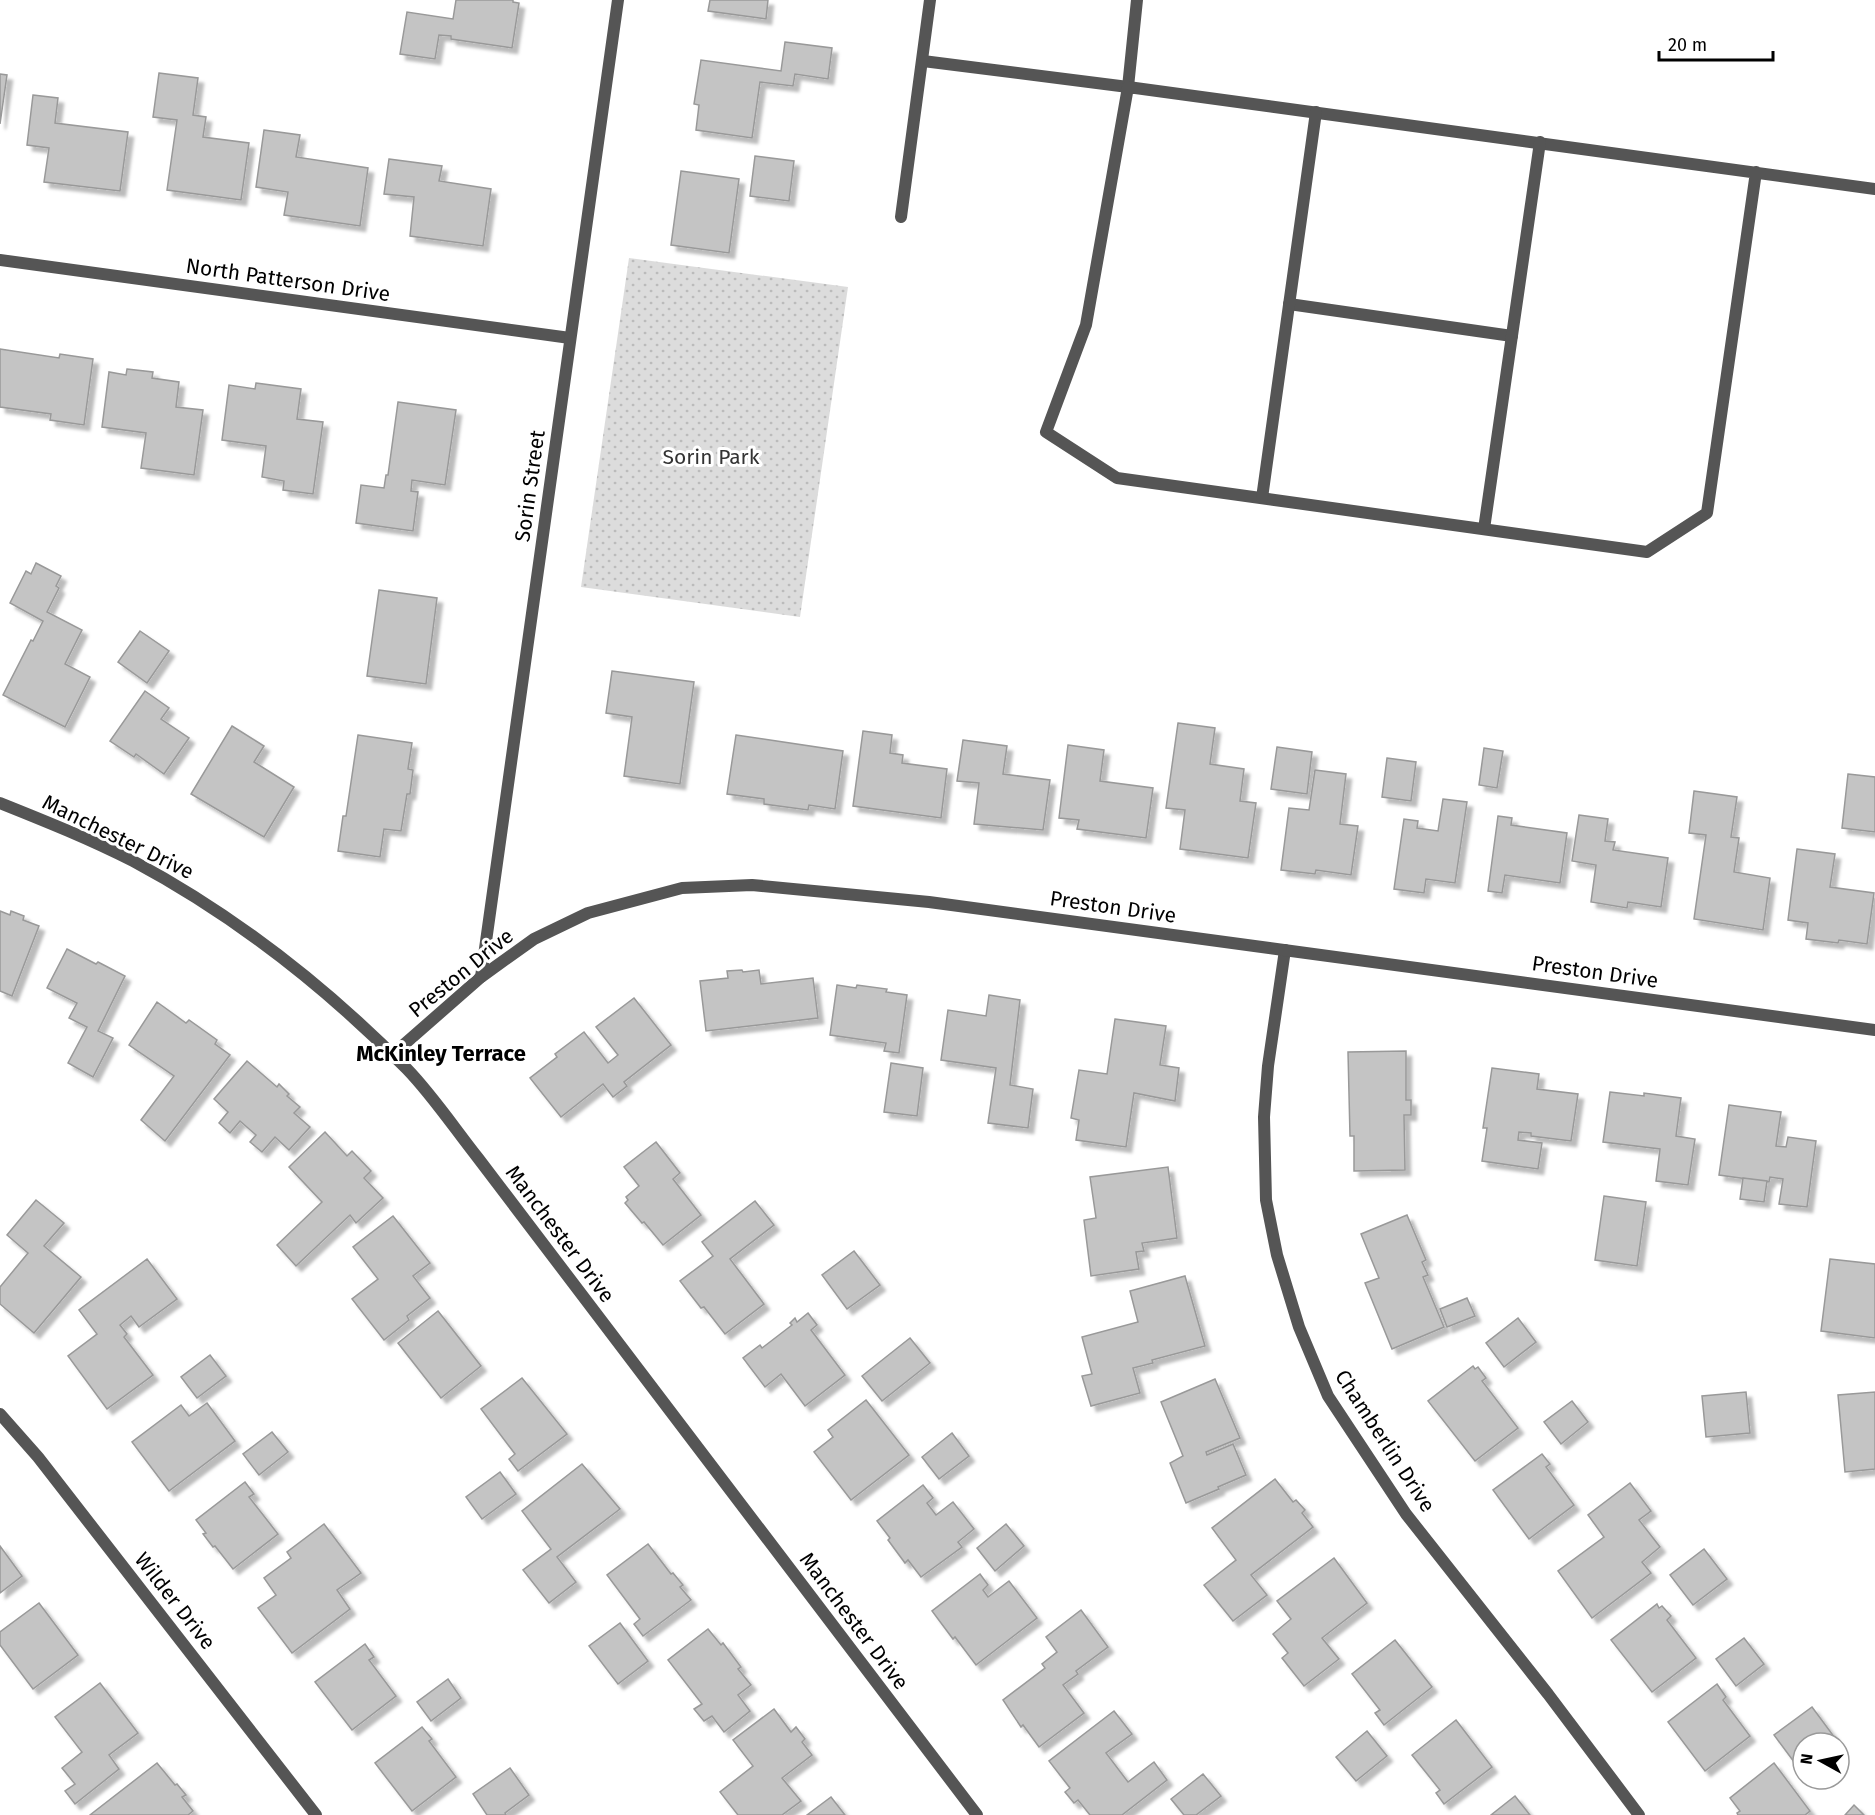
<svg xmlns="http://www.w3.org/2000/svg" width="1875" height="1815" font-family="'Fira Sans',sans-serif">
<defs>
<pattern id="park-dots" width="8" height="8" patternUnits="userSpaceOnUse" patternTransform="scale(1.5)"><rect width="8" height="8" fill="#dcdcdc"/><path d="M2 2h.1M6 6h.1" fill="none" stroke="#bbb" stroke-width="1.8" stroke-linecap="round"/></pattern>
<filter id="shadow"><feDropShadow dx="5.5" dy="5.5" stdDeviation="1.5" flood-color="#0004"/></filter>
</defs>
<rect width="100%" height="100%" fill="#fff"/>
<polygon fill="url(#park-dots)" points="629,258 848,287 800,617 581,587"/>
<g fill="#c4c4c4" stroke="#999" stroke-width="1.5" filter="url(#shadow)">
<polygon points="456,0 513,0 513,2 519,3 512,48 451,39 451,36 439,35 435,59 400,54 407,12 453,19"/>
<polygon points="710,0 768,0 766,19 708,11"/>
<polygon points="785,42 832,48 828,79 795,74 793,86 760,82 752,138 696,130 699,105 694,104 701,60 781,71"/>
<polygon points="159,73 198,78 193,115 206,117 203,137 249,143 241,200 167,190 177,120 153,117"/>
<polygon points="0,74 7,75 0,124"/>
<polygon points="33,95 58,98 55,123 128,132 120,191 44,182 49,148 27,145"/>
<polygon points="264,130 300,135 296,157 368,168 360,226 284,215 288,192 256,187"/>
<polygon points="755,156 794,161 789,201 750,196"/>
<polygon points="389,159 442,166 439,181 491,189 483,246 410,236 414,197 384,194"/>
<polygon points="681,171 739,179 729,253 671,245"/>
<polygon points="0,349 59,358 60,354 93,359 84,425 50,420 51,414 0,407"/>
<polygon points="127,369 153,372 152,378 179,382 176,407 203,410 194,475 141,468 146,433 102,427 109,372 126,375"/>
<polygon points="256,383 301,389 297,419 323,422 313,494 283,490 284,481 262,477 266,446 222,440 229,385 255,389"/>
<polygon points="398,402 456,410 445,485 412,480 411,491 418,492 413,531 356,523 361,485 384,488 386,475 388,475"/>
<polygon points="36,563 61,576 56,586 59,588 47,612 82,630 65,664 90,677 65,727 3,695 31,640 33,641 43,621 10,603 26,571 31,574"/>
<polygon points="379,590 437,598 426,684 367,676"/>
<polygon points="140,631 169,651 147,683 118,662"/>
<polygon points="612,671 694,682 680,784 624,776 632,717 606,713"/>
<polygon points="145,691 169,708 161,719 189,738 164,774 136,754 134,757 110,741"/>
<polygon points="1178,723 1215,728 1210,764 1244,769 1240,801 1256,803 1248,858 1180,849 1185,810 1166,808"/>
<polygon points="232,726 264,746 254,762 294,787 264,837 191,794"/>
<polygon points="863,731 892,735 890,753 903,755 902,763 947,769 941,818 853,806"/>
<polygon points="358,735 412,743 408,769 413,770 410,794 407,794 401,831 384,829 380,857 338,851 343,816 346,816"/>
<polygon points="736,735 843,751 835,809 809,805 808,810 764,804 764,799 727,794"/>
<polygon points="963,740 1007,746 1003,774 1050,780 1043,830 974,824 979,783 957,781"/>
<polygon points="1068,745 1104,750 1100,781 1153,788 1146,838 1077,829 1079,820 1059,818"/>
<polygon points="1277,747 1312,752 1307,794 1271,789"/>
<polygon points="1484,748 1503,751 1497,788 1479,785"/>
<polygon points="1387,758 1416,762 1411,801 1382,797"/>
<polygon points="1315,770 1346,774 1340,824 1358,826 1351,875 1316,870 1315,874 1281,870 1289,808 1309,810"/>
<polygon points="1848,774 1875,777 1875,832 1842,828"/>
<polygon points="1694,791 1737,797 1731,837 1739,838 1734,872 1770,878 1763,930 1694,919 1706,835 1689,833"/>
<polygon points="1443,799 1467,802 1455,883 1426,879 1424,893 1394,889 1404,819 1418,821 1417,828 1438,831"/>
<polygon points="1579,815 1608,819 1605,841 1615,842 1613,850 1668,858 1661,907 1628,902 1627,908 1591,902 1596,865 1572,861"/>
<polygon points="1498,816 1512,818 1511,825 1567,833 1560,883 1505,875 1502,893 1488,891"/>
<polygon points="1797,849 1835,854 1830,887 1874,893 1867,944 1839,940 1838,943 1806,939 1808,923 1788,920"/>
<polygon points="0,911 10,915 11,911 24,916 23,920 39,926 12,996 0,991"/>
<polygon points="67,949 96,964 98,962 125,976 98,1031 113,1038 93,1077 68,1063 87,1027 69,1018 77,1003 47,988"/>
<polygon points="742,970 743,972 759,970 761,984 813,978 818,1018 706,1031 700,981 728,978 727,971"/>
<polygon points="837,985 856,988 857,985 887,989 886,992 907,995 899,1053 884,1051 886,1043 830,1035"/>
<polygon points="989,995 1020,1000 1010,1085 1033,1089 1028,1128 988,1123 996,1068 941,1060 948,1010 986,1016"/>
<polygon points="634,998 671,1045 624,1082 627,1086 613,1097 603,1084 561,1117 530,1078 557,1057 555,1054 584,1032 608,1063 618,1055 596,1027"/>
<polygon points="157,1002 186,1023 189,1020 217,1040 215,1044 230,1055 165,1141 141,1120 174,1076 129,1045"/>
<polygon points="1115,1019 1166,1026 1160,1065 1179,1068 1175,1101 1134,1093 1126,1147 1076,1140 1079,1120 1071,1118 1079,1070 1107,1074"/>
<polygon points="1406,1051 1406,1100 1411,1100 1411,1115 1404,1115 1405,1170 1354,1171 1354,1136 1350,1136 1348,1052"/>
<polygon points="247,1061 277,1087 279,1084 289,1094 287,1096 300,1107 294,1113 310,1127 289,1150 275,1137 262,1152 250,1142 256,1135 240,1121 230,1133 219,1123 228,1112 214,1099"/>
<polygon points="891,1063 923,1068 917,1116 884,1112"/>
<polygon points="1492,1068 1539,1074 1537,1089 1578,1094 1571,1141 1531,1136 1531,1133 1519,1132 1518,1140 1542,1143 1538,1169 1482,1161 1487,1128 1483,1128"/>
<polygon points="1610,1092 1644,1096 1644,1093 1681,1098 1676,1136 1695,1139 1688,1185 1656,1181 1660,1149 1603,1142"/>
<polygon points="1729,1105 1781,1112 1776,1146 1786,1147 1788,1137 1816,1141 1807,1207 1779,1204 1783,1179 1770,1177 1769,1182 1719,1175"/>
<polygon points="325,1132 347,1156 352,1151 371,1171 364,1178 383,1198 356,1223 350,1215 296,1266 277,1245 322,1202 289,1167"/>
<polygon points="656,1142 680,1173 673,1179 701,1215 663,1245 644,1222 642,1223 625,1203 628,1200 626,1197 639,1186 624,1167"/>
<polygon points="1168,1167 1177,1238 1142,1243 1144,1251 1136,1252 1139,1269 1091,1276 1084,1220 1096,1218 1090,1177"/>
<polygon points="1743,1178 1767,1181 1764,1202 1740,1199"/>
<polygon points="1604,1196 1646,1202 1637,1266 1595,1260"/>
<polygon points="36,1200 64,1223 44,1246 81,1277 34,1333 0,1304 0,1287 28,1253 7,1235"/>
<polygon points="755,1201 774,1225 730,1259 764,1304 725,1334 704,1307 701,1308 680,1281 713,1256 702,1242"/>
<polygon points="1407,1215 1426,1260 1422,1262 1428,1275 1423,1277 1444,1327 1392,1349 1365,1283 1379,1278 1361,1234"/>
<polygon points="393,1216 430,1263 413,1276 430,1298 407,1316 409,1320 384,1340 352,1299 378,1279 353,1247"/>
<polygon points="854,1251 880,1285 847,1309 822,1275"/>
<polygon points="147,1259 177,1299 139,1327 131,1316 120,1325 127,1334 124,1337 153,1375 107,1409 68,1356 97,1334 79,1310"/>
<polygon points="1830,1259 1875,1264 1875,1338 1821,1331"/>
<polygon points="1185,1276 1205,1346 1152,1360 1153,1363 1133,1368 1140,1393 1091,1406 1082,1376 1092,1374 1082,1337 1138,1322 1130,1291"/>
<polygon points="1467,1298 1475,1316 1447,1327 1440,1309"/>
<polygon points="438,1311 481,1366 441,1398 398,1343"/>
<polygon points="808,1313 817,1325 811,1330 845,1375 805,1406 781,1374 765,1387 743,1358 760,1345 762,1348 792,1325 790,1323 795,1318 797,1322"/>
<polygon points="1518,1318 1536,1342 1504,1367 1486,1343"/>
<polygon points="910,1338 930,1363 882,1401 862,1376"/>
<polygon points="210,1355 226,1376 197,1398 181,1377"/>
<polygon points="1473,1366 1475,1369 1478,1367 1486,1378 1482,1381 1518,1428 1475,1461 1428,1401"/>
<polygon points="522,1378 567,1434 518,1471 509,1459 515,1454 481,1409"/>
<polygon points="1215,1379 1240,1438 1206,1452 1207,1455 1233,1444 1246,1475 1218,1487 1219,1489 1186,1503 1170,1463 1183,1456 1161,1402"/>
<polygon points="1746,1392 1750,1433 1706,1437 1702,1396"/>
<polygon points="1875,1392 1875,1469 1845,1472 1838,1395"/>
<polygon points="866,1400 909,1455 851,1500 814,1452 833,1437 828,1430"/>
<polygon points="1572,1401 1588,1422 1561,1444 1544,1422"/>
<polygon points="207,1403 235,1441 169,1491 132,1442 181,1405 189,1416"/>
<polygon points="272,1432 288,1452 259,1475 243,1454"/>
<polygon points="952,1433 969,1456 939,1479 922,1457"/>
<polygon points="1542,1454 1550,1464 1546,1467 1574,1505 1529,1539 1493,1490"/>
<polygon points="582,1464 620,1509 557,1557 576,1582 549,1603 523,1570 551,1549 522,1511"/>
<polygon points="500,1472 516,1494 482,1519 466,1497"/>
<polygon points="1275,1479 1293,1502 1296,1500 1305,1510 1302,1513 1313,1527 1251,1575 1267,1595 1233,1621 1204,1585 1236,1560 1212,1528"/>
<polygon points="245,1482 254,1494 249,1497 278,1534 233,1569 215,1546 213,1547 203,1534 206,1533 196,1520"/>
<polygon points="1630,1483 1651,1511 1639,1520 1660,1547 1642,1562 1651,1573 1592,1618 1558,1571 1604,1537 1588,1515"/>
<polygon points="923,1485 933,1498 927,1503 936,1515 953,1502 974,1529 958,1542 962,1547 921,1577 908,1560 905,1563 888,1540 890,1538 877,1521"/>
<polygon points="324,1524 361,1573 337,1590 350,1609 292,1653 258,1608 276,1595 264,1578 291,1558 287,1552"/>
<polygon points="1006,1524 1024,1546 995,1571 977,1548"/>
<polygon points="648,1544 671,1574 673,1573 683,1585 680,1587 691,1600 643,1636 634,1624 640,1619 607,1575"/>
<polygon points="0,1546 22,1576 0,1593"/>
<polygon points="1704,1549 1727,1579 1693,1605 1670,1575"/>
<polygon points="1334,1558 1367,1603 1322,1638 1339,1659 1304,1686 1282,1658 1288,1653 1273,1634 1291,1619 1277,1601"/>
<polygon points="980,1574 988,1585 983,1590 988,1597 1009,1581 1037,1618 976,1665 955,1637 953,1639 932,1611"/>
<polygon points="39,1603 78,1655 33,1689 0,1645 0,1632"/>
<polygon points="1657,1604 1659,1608 1662,1606 1671,1616 1667,1620 1696,1658 1652,1692 1611,1640"/>
<polygon points="1081,1610 1108,1647 1076,1671 1078,1674 1063,1685 1084,1713 1039,1747 1023,1725 1021,1727 1003,1700 1045,1668 1042,1664 1057,1652 1046,1637"/>
<polygon points="620,1623 648,1661 618,1684 589,1646"/>
<polygon points="708,1629 721,1645 723,1643 741,1667 738,1669 751,1685 738,1695 750,1711 724,1732 712,1716 704,1721 694,1709 702,1704 668,1660"/>
<polygon points="1744,1638 1764,1664 1736,1686 1716,1659"/>
<polygon points="1395,1640 1432,1687 1384,1725 1375,1713 1380,1710 1352,1674"/>
<polygon points="365,1644 374,1657 369,1660 396,1696 352,1730 315,1682"/>
<polygon points="448,1679 461,1698 431,1721 417,1702"/>
<polygon points="100,1683 138,1733 109,1755 119,1769 75,1804 65,1791 75,1784 62,1768 82,1752 55,1717"/>
<polygon points="1717,1684 1726,1697 1723,1700 1750,1736 1705,1771 1668,1722"/>
<polygon points="1812,1707 1838,1742 1803,1743 1803,1768 1800,1770 1774,1735"/>
<polygon points="774,1709 791,1732 796,1727 805,1739 802,1742 812,1755 782,1778 801,1801 782,1815 738,1815 720,1792 753,1766 733,1740"/>
<polygon points="1114,1711 1132,1734 1106,1753 1128,1782 1154,1762 1167,1780 1122,1815 1090,1815 1078,1800 1074,1803 1065,1792 1070,1788 1049,1761"/>
<polygon points="1456,1720 1492,1767 1444,1804 1436,1793 1440,1790 1412,1755"/>
<polygon points="422,1727 432,1739 429,1741 456,1777 412,1811 375,1763"/>
<polygon points="1367,1731 1387,1756 1356,1781 1336,1757"/>
<polygon points="157,1763 175,1785 177,1784 186,1795 182,1797 193,1811 188,1815 90,1815"/>
<polygon points="1774,1763 1810,1811 1805,1815 1738,1815 1737,1813 1740,1811 1730,1798"/>
<polygon points="510,1768 529,1795 505,1813 506,1815 487,1815 473,1794"/>
<polygon points="1203,1774 1221,1796 1196,1815 1184,1815 1171,1799"/>
<polygon points="1515,1796 1530,1815 1491,1815"/>
<polygon points="831,1797 845,1815 807,1815"/>
<polygon points="1854,1805 1864,1815 1845,1815"/>
</g>
<g fill="none" stroke-linecap="round" stroke-linejoin="round">
<g stroke="#555" stroke-width="12">
<polyline points="923,61 1128,87 1137,0"/>
<polyline points="1756,172 1707,513 1647,552 1117,478 1046,432 1086,325 1128,87 1875,189"/>
<polyline points="901,217 930,0"/>
<polyline points="1289,304 1512,336"/>
<polyline points="1262,498 1316,112"/>
<polyline points="1484,529 1540,142"/>
</g>
<g stroke="#555" stroke-width="12">
<polyline points="0,260 570,338"/>
<polyline points="1285,950 1268,1066 1264,1117 1266,1200 1277,1255 1299,1327 1328,1396 1406,1514 1548,1694 1639,1815"/>
<polyline points="481,977 618,0"/>
<polyline points="392,1055 481,977 534,939 588,913 682,888 752,885 929,902 1875,1030"/>
<polyline points="0,1414 38,1457 316,1815"/>
</g>
<path stroke="#555" stroke-width="12" d="M 0,803 C 45,821 90,839 133,861 C 234,915 327,988 407,1069 C 433,1096 455,1129 478,1158 L 977,1815"/>
</g>
<g text-anchor="middle" stroke-width="6" stroke-linejoin="round" paint-order="stroke">
<g font-size="21" fill="#000" stroke="#fff">
<text transform="translate(288 280) rotate(8)" y="7">North Patterson Drive</text>
<text transform="translate(530 486) rotate(-82)" y="7">Sorin Street</text>
<text transform="translate(118 837) rotate(26)" y="7">Manchester Drive</text>
<text transform="translate(1113 907) rotate(8)" y="7">Preston Drive</text>
<text transform="translate(1595 972) rotate(8)" y="7">Preston Drive</text>
<text transform="translate(461 973) rotate(-39)" y="7">Preston Drive</text>
<text transform="translate(560 1234) rotate(53)" y="7">Manchester Drive</text>
<text transform="translate(1385 1441) rotate(57)" y="7">Chamberlin Drive</text>
<text transform="translate(175 1601) rotate(52)" y="7">Wilder Drive</text>
<text transform="translate(854 1621) rotate(53)" y="7">Manchester Drive</text>
</g>
<g font-size="21" fill="#333" stroke="#fff">
<text x="711" y="464">Sorin Park</text>
</g>
<g font-size="22" font-weight="bold" fill="#000" stroke="#fff">
<text x="441" y="1061">McKinley Terrace</text>
</g>
</g>
<g transform="translate(1821 1761) rotate(278)"><circle r="28" fill="#ffffff" stroke="#999999" stroke-width="1.5"/>
<path d="M0-4.5L10 22L0 15L-10 22Z" fill="#000000"/>
<text y="-9" font-size="16" font-weight="bold" text-anchor="middle" fill="#000000">N</text>
</g>
<path d="M1659 51v9h114v-9" fill="none" stroke="#000000" stroke-width="3"/>
<text x="1668" y="51" font-size="18" fill="#000000" stroke="#ffffff" stroke-width="4.5" paint-order="stroke">20 m</text>
</svg>
